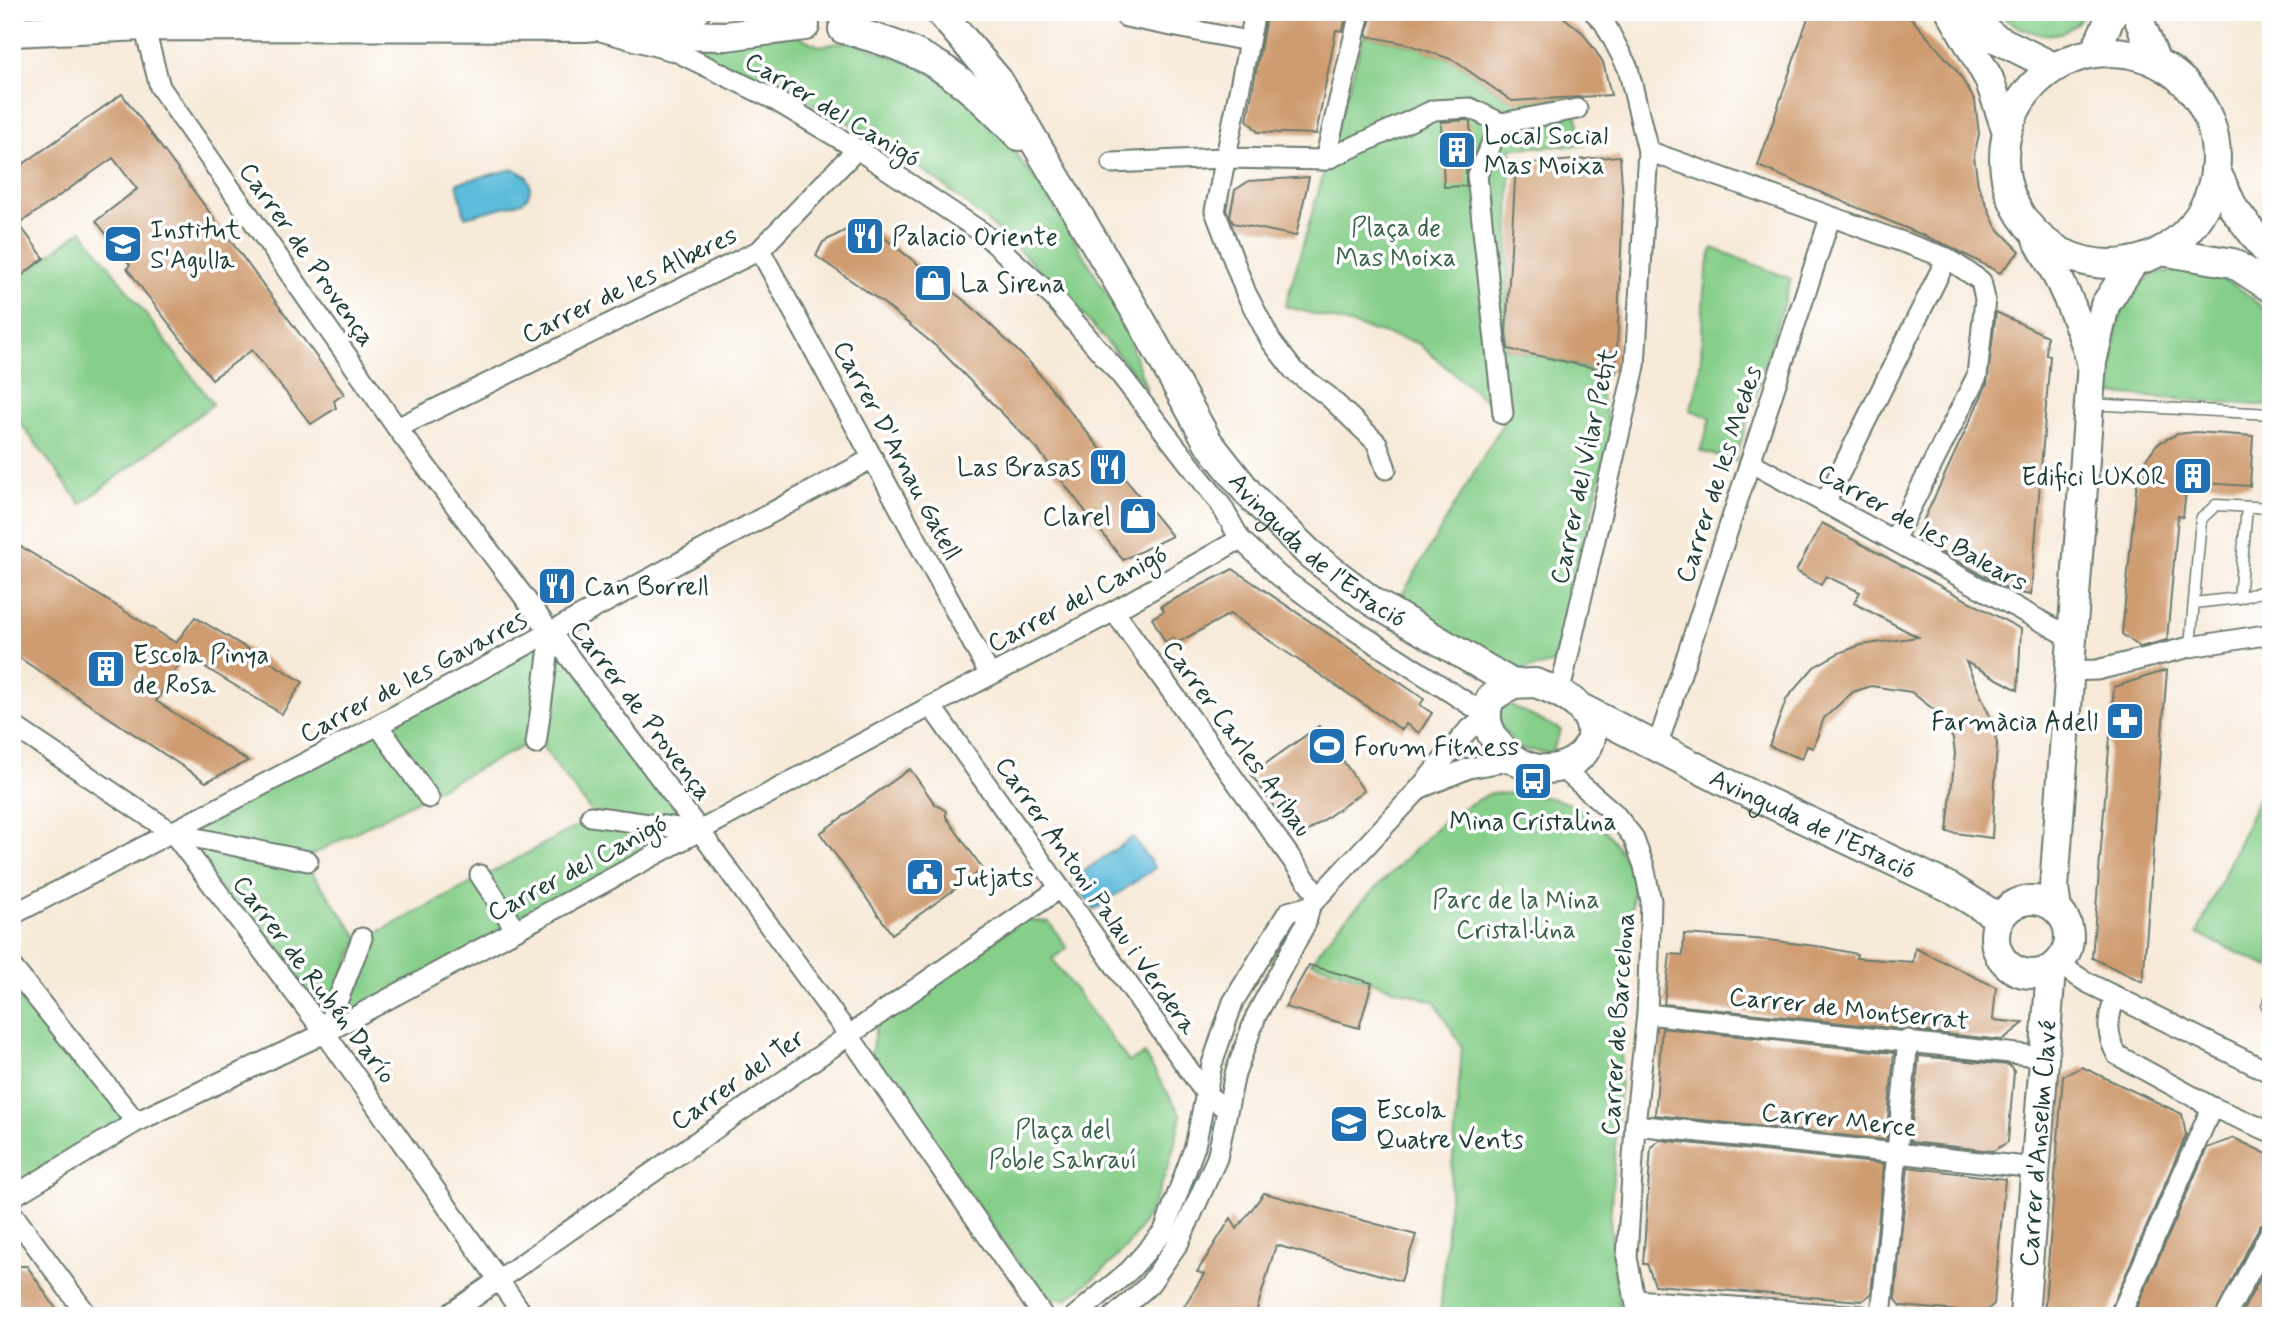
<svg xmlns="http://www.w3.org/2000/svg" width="2283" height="1328" font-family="Mynerve,sans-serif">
<rect width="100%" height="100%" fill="#fff"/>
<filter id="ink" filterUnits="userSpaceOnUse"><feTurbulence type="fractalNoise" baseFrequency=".0143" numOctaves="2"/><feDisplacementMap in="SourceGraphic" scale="14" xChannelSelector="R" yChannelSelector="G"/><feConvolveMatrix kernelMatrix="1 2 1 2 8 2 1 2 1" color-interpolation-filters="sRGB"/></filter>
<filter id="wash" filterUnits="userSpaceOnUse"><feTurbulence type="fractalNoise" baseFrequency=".00686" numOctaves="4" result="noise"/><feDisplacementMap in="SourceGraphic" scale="28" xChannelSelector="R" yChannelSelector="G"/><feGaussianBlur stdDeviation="1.57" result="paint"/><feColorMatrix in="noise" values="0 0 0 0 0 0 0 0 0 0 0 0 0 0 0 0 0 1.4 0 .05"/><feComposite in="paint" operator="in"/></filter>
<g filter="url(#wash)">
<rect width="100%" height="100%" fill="#f7ead9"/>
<g fill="#86cf8a" stroke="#52865f" stroke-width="2">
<path d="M 1997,12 L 2085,12 C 2064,48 2023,35 1997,12 Z"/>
<path d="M 795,35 L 819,46 L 851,41 L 931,72 L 992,122 L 1044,192 L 1088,262 L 1123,323 L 1147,390 C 1080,306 1007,231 919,167 C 847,114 760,78 677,45 Z"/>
<polygon points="1364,35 1407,44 1453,60 1512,101 1571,97 1585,145 1511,148 1506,348 1595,370 1611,435 1553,664 1523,670 1466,645 1398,602 1506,418 1418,343 1285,306"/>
<polygon points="82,230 213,404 81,504 12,412 12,283"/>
<path d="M 1713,248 L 1791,279 L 1735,461 L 1700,451 L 1711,418 L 1690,410 C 1711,358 1694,300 1713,248 Z"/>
<path d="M 2189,270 C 2228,279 2244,287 2271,317 L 2271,406 L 2110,394 C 2114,355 2111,297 2152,276 C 2162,271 2178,272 2189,270 Z"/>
<polygon points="553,638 693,827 593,814 540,744"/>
<polygon points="544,642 531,742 430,793 382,726"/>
<polygon points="1503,702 1561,730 1551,753 1518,749 1498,722"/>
<polygon points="376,729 423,797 308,857 181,831"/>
<polygon points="2271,771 2271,968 2197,934"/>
<path d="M 1491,793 C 1570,794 1600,805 1634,878 L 1610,1220 L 1620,1316 L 1440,1316 L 1462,1047 L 1435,1002 L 1311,962 L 1340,924 L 1449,815 Z"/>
<polygon points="590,819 691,833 518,926 485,876"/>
<polygon points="180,837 305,863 359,938 324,1022"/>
<polygon points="479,879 512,930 334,1021 364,940"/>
<path d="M 1024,920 L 1049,922 L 1067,948 L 1052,959 L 1129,1062 L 1144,1054 L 1181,1115 C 1174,1155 1158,1203 1134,1237 C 1116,1262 1090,1282 1065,1300 L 1041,1295 L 871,1054 L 877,1020 Z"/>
<polygon points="12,978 136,1122 18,1185 12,1179"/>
</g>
<g fill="#5dbcdb" stroke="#3e7c88" stroke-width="2">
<path d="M 513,169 L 527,176 C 532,186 531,195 522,202 L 465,217 L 457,183 Z"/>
<polygon points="1133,837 1155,868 1094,910 1073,879"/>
</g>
<g id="blocks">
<g fill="#cf9c71">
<polygon points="1267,12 1347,12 1343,31 1336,30 1316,134 1258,132 1247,120"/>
<polygon points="1372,12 1557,12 1583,33 1603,62 1611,95 1512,101 1453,60 1407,44 1367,36"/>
<polygon points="1810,12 1906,12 1958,72 1975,101 1979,134 1974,156 1978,185 1996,227 2020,251 2000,273 1951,247 1758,166"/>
<polygon points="122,94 344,394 334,401 336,408 311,424 252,350 212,379 143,290 127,268 130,265 96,221 137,189 113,158 19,224 44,258 12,283 12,172"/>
<polygon points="1468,120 1470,122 1472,157 1466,171 1466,186 1444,187 1441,122"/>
<polygon points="1620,156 1623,200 1616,373 1508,349 1506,332 1516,165"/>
<polygon points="1309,177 1296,236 1233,223 1230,216 1235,190 1249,181"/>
<polygon points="863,221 971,306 1031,364 1172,536 1123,560 1038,450 938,348 882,302 816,256 823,242"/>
<polygon points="1996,312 2047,336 2046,355 2050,356 2031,595 2014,592 1928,545 1920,528 1987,384"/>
<polygon points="2196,432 2253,436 2250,486 2187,482 2183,517 2178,516 2167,640 2140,647 2122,634 2138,470 2157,444 2177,434"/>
<polygon points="1822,523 2021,629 2018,690 1966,662 1992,721 1997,744 1992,838 1947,832 1955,753 1953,739 1942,716 1911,692 1871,686 1853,692 1824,718 1813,748 1807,746 1802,759 1769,746 1787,698 1814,667 1839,653 1861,645 1918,637 1854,603 1860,592 1826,576 1821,585 1796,571"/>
<polygon points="12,541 176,643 195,617 303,682 282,714 185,655 156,701 248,761 206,782 12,653"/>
<polygon points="1233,569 1424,699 1420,705 1432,713 1419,733 1406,724 1402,730 1230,614 1177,643 1173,637 1165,642 1152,618 1164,611 1161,606"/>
<polygon points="2167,670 2143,982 2092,958 2114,687"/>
<polygon points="1319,726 1364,791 1297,839 1251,774"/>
<polygon points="910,769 935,804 946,811 946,817 983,869 892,934 820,833"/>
<polygon points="1684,934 1768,940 1823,947 1857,954 1856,958 1913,962 1915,948 1996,987 1993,1020 2024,1023 2002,1040 1664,1004 1670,954 1683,955"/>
<polygon points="1309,965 1372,983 1359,1028 1285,1007"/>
<polygon points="1662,1028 1894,1053 1886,1140 1655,1115"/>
<polygon points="1919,1056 2009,1065 2014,1071 2008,1142 1993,1151 1910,1142"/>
<polygon points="2082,1067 2182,1114 2186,1135 2108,1316 2044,1316 2063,1076"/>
<polygon points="2234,1138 2271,1156 2271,1219 2260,1225 2214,1316 2133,1316 2207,1148"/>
<polygon points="1660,1140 1884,1164 1871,1294 1862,1301 1655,1285 1647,1264 1643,1264 1651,1147"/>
<polygon points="1908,1167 2005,1179 1994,1304 1984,1313 1901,1306 1895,1298"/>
<polygon points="1264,1193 1416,1235 1401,1281 1276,1245 1255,1316 1178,1316 1204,1274 1197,1272 1231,1218 1237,1229"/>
<polygon points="2271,1258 2271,1316 2240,1316"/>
<polygon points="12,1266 27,1266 61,1316 12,1316"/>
</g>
</g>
</g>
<g filter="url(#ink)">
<use href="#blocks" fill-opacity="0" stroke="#6b7a6e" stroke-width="2"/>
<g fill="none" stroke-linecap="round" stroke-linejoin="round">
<g stroke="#6b7a6e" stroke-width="13">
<g id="lane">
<polyline points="2090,404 2271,414"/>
<polyline points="2239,598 2247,507"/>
<polyline points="2194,603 2239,598 2271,589"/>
<polyline points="2190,647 2201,519 2216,505 2271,508"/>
<polyline points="2271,997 2267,1006 2271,1008"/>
</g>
</g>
<g stroke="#6b7a6e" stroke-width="23">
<g id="street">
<polyline points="1255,12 1215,211 1246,293 1271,341 1294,371 1328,396 1377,443 1386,469"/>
<polyline points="1126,17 1248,41"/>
<polyline points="144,26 160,87 397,428 700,831 848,1034 1043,1316"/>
<polyline points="597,30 677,52 773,99 857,149 983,233 1053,297 1123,378 1221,505 1240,539 1279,576 1342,622 1486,715"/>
<polyline points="1501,123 1477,175 1503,414"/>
<polyline points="1648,151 1947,258 1981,281 1985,299 1977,376 1894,540"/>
<polyline points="1325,160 1360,12"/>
<polyline points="1112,163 1223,158 1325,160 1434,110 1470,108 1501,123 1577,109"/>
<polyline points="760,250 990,675"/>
<polyline points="397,428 760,250 857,149"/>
<polyline points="1750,462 2072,638"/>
<polyline points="1825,503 1947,258"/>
<polyline points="1114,611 1318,896"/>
<polyline points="2070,671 2097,670 2190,647 2271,634"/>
<polyline points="1560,691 1635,366 1648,151 1628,68 1604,22 1594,12"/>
<polyline points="931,706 1206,1094 1226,1109"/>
<polyline points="12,725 173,833 325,1033 524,1316"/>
<polyline points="378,725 429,798"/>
<polyline points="536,744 551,633"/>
<polyline points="1657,747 1830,218"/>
<polyline points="1562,768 1614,813 1633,837 1644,866 1651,901 1647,1014 1635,1125 1627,1257 1638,1316"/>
<polyline points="1423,787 1469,768 1515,760"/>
<polyline points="591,816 700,831"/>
<polyline points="173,833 308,861"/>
<polyline points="480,875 516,930"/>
<polyline points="12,915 378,725 873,458"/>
<polyline points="2058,964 2088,983 2271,1073"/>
<polyline points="12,967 136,1122"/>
<path d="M 2115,996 C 2108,1019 2105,1033 2117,1055 L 2212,1107 L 2271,1132"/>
<polyline points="1647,1014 2046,1057"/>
<polyline points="325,1033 362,938"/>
<polyline points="1635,1125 2036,1168"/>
<polyline points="12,1197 136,1122 325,1033 931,706 1114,611 1240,539"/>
<polyline points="12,1213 88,1316"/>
<polyline points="1635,1300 1862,1316"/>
<polyline points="447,1316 1060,888"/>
<polyline points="1075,1316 1130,1270 1164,1231 1195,1146 1212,1064 1233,1002 1288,912 1310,906"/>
<polyline points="1114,1316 1149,1285 1179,1242 1217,1158 1235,1074 1256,1016 1306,923 1310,906 1419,789 1468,730 1486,719"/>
<polyline points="1881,1316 1908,1040"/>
<polyline points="2120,1316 2212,1107"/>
<polyline points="2226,1316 2271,1231"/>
</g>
</g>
<g stroke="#6b7a6e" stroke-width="32">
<g id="secondary">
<path id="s1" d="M 940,12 L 998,80 L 1142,322 L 1208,442 L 1249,494 L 1310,554 L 1373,602 L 1513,684"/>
<polyline points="1951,12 1989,79 2007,132"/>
<polyline points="1962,12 1995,38 2054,67"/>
<polyline points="2136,12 2156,62"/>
<path d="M 843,29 C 929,51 958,73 1019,136"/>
<polyline points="12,32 144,26 585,27 680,17 695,12"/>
<polyline points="651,35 726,36 805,26"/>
<circle cx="2110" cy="158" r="106"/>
<polyline points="2094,53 2113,12"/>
<polyline points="2215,169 2234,209 2271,257"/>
<path d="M 2037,239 C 2060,278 2078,317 2091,361"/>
<polyline points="2161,251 2233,263 2271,288"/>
<path d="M 1535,683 C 1660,724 1545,818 1494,738 C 1486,725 1484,711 1491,698 L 1513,684 Z"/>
<path id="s2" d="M 1583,709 L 1729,784 L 1951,888 L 1999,918"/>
<circle cx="2032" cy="937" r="37"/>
<polyline points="2057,910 2054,888 2092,362 2105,305 2134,261"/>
<path id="s3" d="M 2024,1316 L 2051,970"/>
</g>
</g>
<use href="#lane" stroke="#fff" stroke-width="10"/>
<use href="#street" stroke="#fff" stroke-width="19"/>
<use href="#secondary" stroke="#fff" stroke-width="28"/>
</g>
</g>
<defs>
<g id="building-square" transform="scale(2.0125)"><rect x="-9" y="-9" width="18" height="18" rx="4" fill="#1f6fb2" stroke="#fff"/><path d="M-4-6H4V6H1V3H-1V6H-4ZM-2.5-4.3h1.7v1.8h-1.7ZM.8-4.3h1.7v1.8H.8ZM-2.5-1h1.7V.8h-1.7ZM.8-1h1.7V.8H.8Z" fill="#fff"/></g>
<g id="restaurant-square" transform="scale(2.0125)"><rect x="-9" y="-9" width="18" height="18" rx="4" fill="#1f6fb2" stroke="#fff"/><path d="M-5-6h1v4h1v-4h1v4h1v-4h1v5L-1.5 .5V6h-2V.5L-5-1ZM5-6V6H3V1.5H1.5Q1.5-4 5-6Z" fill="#fff"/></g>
<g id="school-square" transform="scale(2.0125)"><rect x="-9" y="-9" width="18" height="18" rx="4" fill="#1f6fb2" stroke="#fff"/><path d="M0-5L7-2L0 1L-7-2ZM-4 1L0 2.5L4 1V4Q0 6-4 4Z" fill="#fff"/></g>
<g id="shop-square" transform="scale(2.0125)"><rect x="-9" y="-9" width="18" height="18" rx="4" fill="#1f6fb2" stroke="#fff"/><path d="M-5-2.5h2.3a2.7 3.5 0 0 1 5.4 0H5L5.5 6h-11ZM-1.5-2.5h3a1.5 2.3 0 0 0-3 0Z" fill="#fff"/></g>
<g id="pharmacy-square" transform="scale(2.0125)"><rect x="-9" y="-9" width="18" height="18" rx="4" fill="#1f6fb2" stroke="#fff"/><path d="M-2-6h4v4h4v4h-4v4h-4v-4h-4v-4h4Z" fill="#fff"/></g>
<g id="stadium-square" transform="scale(2.0125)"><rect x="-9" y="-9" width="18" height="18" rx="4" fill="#1f6fb2" stroke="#fff"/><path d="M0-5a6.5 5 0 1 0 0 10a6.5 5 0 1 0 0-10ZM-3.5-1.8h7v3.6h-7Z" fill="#fff"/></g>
<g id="bus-square" transform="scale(2.0125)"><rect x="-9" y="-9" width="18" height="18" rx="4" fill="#1f6fb2" stroke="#fff"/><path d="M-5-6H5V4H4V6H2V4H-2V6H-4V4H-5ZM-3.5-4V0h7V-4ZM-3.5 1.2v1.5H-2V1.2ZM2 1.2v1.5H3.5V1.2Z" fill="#fff"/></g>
<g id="civic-square" transform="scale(2.0125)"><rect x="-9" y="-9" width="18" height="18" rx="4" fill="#1f6fb2" stroke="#fff"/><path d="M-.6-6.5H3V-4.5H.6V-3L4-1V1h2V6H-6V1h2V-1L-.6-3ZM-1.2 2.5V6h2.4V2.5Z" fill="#fff"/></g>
</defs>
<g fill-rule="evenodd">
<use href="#building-square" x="1457" y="150"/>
<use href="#restaurant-square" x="865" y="236"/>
<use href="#school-square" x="123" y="244"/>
<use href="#shop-square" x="933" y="283"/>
<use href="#restaurant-square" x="1108" y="467"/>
<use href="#building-square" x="2193" y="476"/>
<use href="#shop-square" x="1138" y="516"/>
<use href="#restaurant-square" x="557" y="586"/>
<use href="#building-square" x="106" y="669"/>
<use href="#pharmacy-square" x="2125" y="721"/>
<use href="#stadium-square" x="1327" y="746"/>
<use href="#bus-square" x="1533" y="781"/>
<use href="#civic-square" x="925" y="877"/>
<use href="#school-square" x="1349" y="1124"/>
</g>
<g text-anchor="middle" stroke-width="7" stroke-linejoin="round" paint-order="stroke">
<g font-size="26" fill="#1f3d34" stroke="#fff">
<text transform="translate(833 109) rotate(31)" y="9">Carrer del Canigó</text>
<text transform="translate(308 254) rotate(55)" y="9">Carrer de Provença</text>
<text transform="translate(629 284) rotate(-26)" y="9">Carrer de les Alberes</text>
<text transform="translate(898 450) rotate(62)" y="9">Carrer D'Arnau Gatell</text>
<text transform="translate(1583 466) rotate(-78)" y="9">Carrer del Vilar Petit</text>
<text transform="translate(1718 474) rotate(-72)" y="9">Carrer de les Medes</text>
<text transform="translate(1923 527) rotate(29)" y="9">Carrer de les Balears</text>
<text dy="9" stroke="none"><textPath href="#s1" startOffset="663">Avinguda de l'Estació</textPath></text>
<text transform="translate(1077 598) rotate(-28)" y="9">Carrer del Canigó</text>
<text transform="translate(413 676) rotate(-28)" y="9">Carrer de les Gavarres</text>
<text transform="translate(642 710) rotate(53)" y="9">Carrer de Provença</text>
<text transform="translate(1238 738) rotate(54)" y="9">Carrer Carles Aribau</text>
<text dy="9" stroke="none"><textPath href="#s2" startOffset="257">Avinguda de l'Estació</textPath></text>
<text transform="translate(577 867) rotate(-28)" y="9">Carrer del Canigó</text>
<text transform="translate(1097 895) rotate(55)" y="9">Carrer Antoni Palau i Verdera</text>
<text transform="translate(315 979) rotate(53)" y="9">Carrer de Rubén Darío</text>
<text transform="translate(1849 1008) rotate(6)" y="9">Carrer de Montserrat</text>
<text transform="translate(1617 1024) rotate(-86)" y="9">Carrer de Barcelona</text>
<text transform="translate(737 1079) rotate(-35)" y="9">Carrer del Ter</text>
<text transform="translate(1839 1119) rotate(6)" y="9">Carrer Merce</text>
<text dy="9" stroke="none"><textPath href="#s3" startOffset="173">Carrer d'Anselm Clavé</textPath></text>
</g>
<g font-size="26" fill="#1f3d34" stroke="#fff" text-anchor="start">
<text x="1484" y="144">Local Social<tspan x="1484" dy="30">Mas Moixa</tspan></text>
<text x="150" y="238">Institut<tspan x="150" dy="30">S'Agulla</tspan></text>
<text x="892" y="245">Palacio Oriente</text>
<text x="960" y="292">La Sirena</text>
<text x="1081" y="476" text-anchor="end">Las Brasas</text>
<text x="2166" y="485" text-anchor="end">Edifici LUXOR</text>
<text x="1111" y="525" text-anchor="end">Clarel</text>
<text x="584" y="595">Can Borrell</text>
<text x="133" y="663">Escola Pinya<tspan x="133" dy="30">de Rosa</tspan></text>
<text x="2098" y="730" text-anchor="end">Farmàcia Adell</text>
<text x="1354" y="755">Forum Fitness</text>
<text x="1533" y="830" text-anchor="middle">Mina Cristalina</text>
<text x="952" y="886">Jutjats</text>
<text x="1376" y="1118">Escola<tspan x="1376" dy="30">Quatre Vents</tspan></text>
</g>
<g font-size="26" fill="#39624a" stroke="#fff">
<text x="1396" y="236">Plaça de<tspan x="1396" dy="30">Mas Moixa</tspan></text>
<text x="1516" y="908">Parc de la Mina<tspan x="1516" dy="30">Cristal·lina</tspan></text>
<text x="1063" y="1138">Plaça del<tspan x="1063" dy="30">Poble Sahrauí</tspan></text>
</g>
</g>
<rect width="2283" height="1328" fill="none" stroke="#fff" stroke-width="42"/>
</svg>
